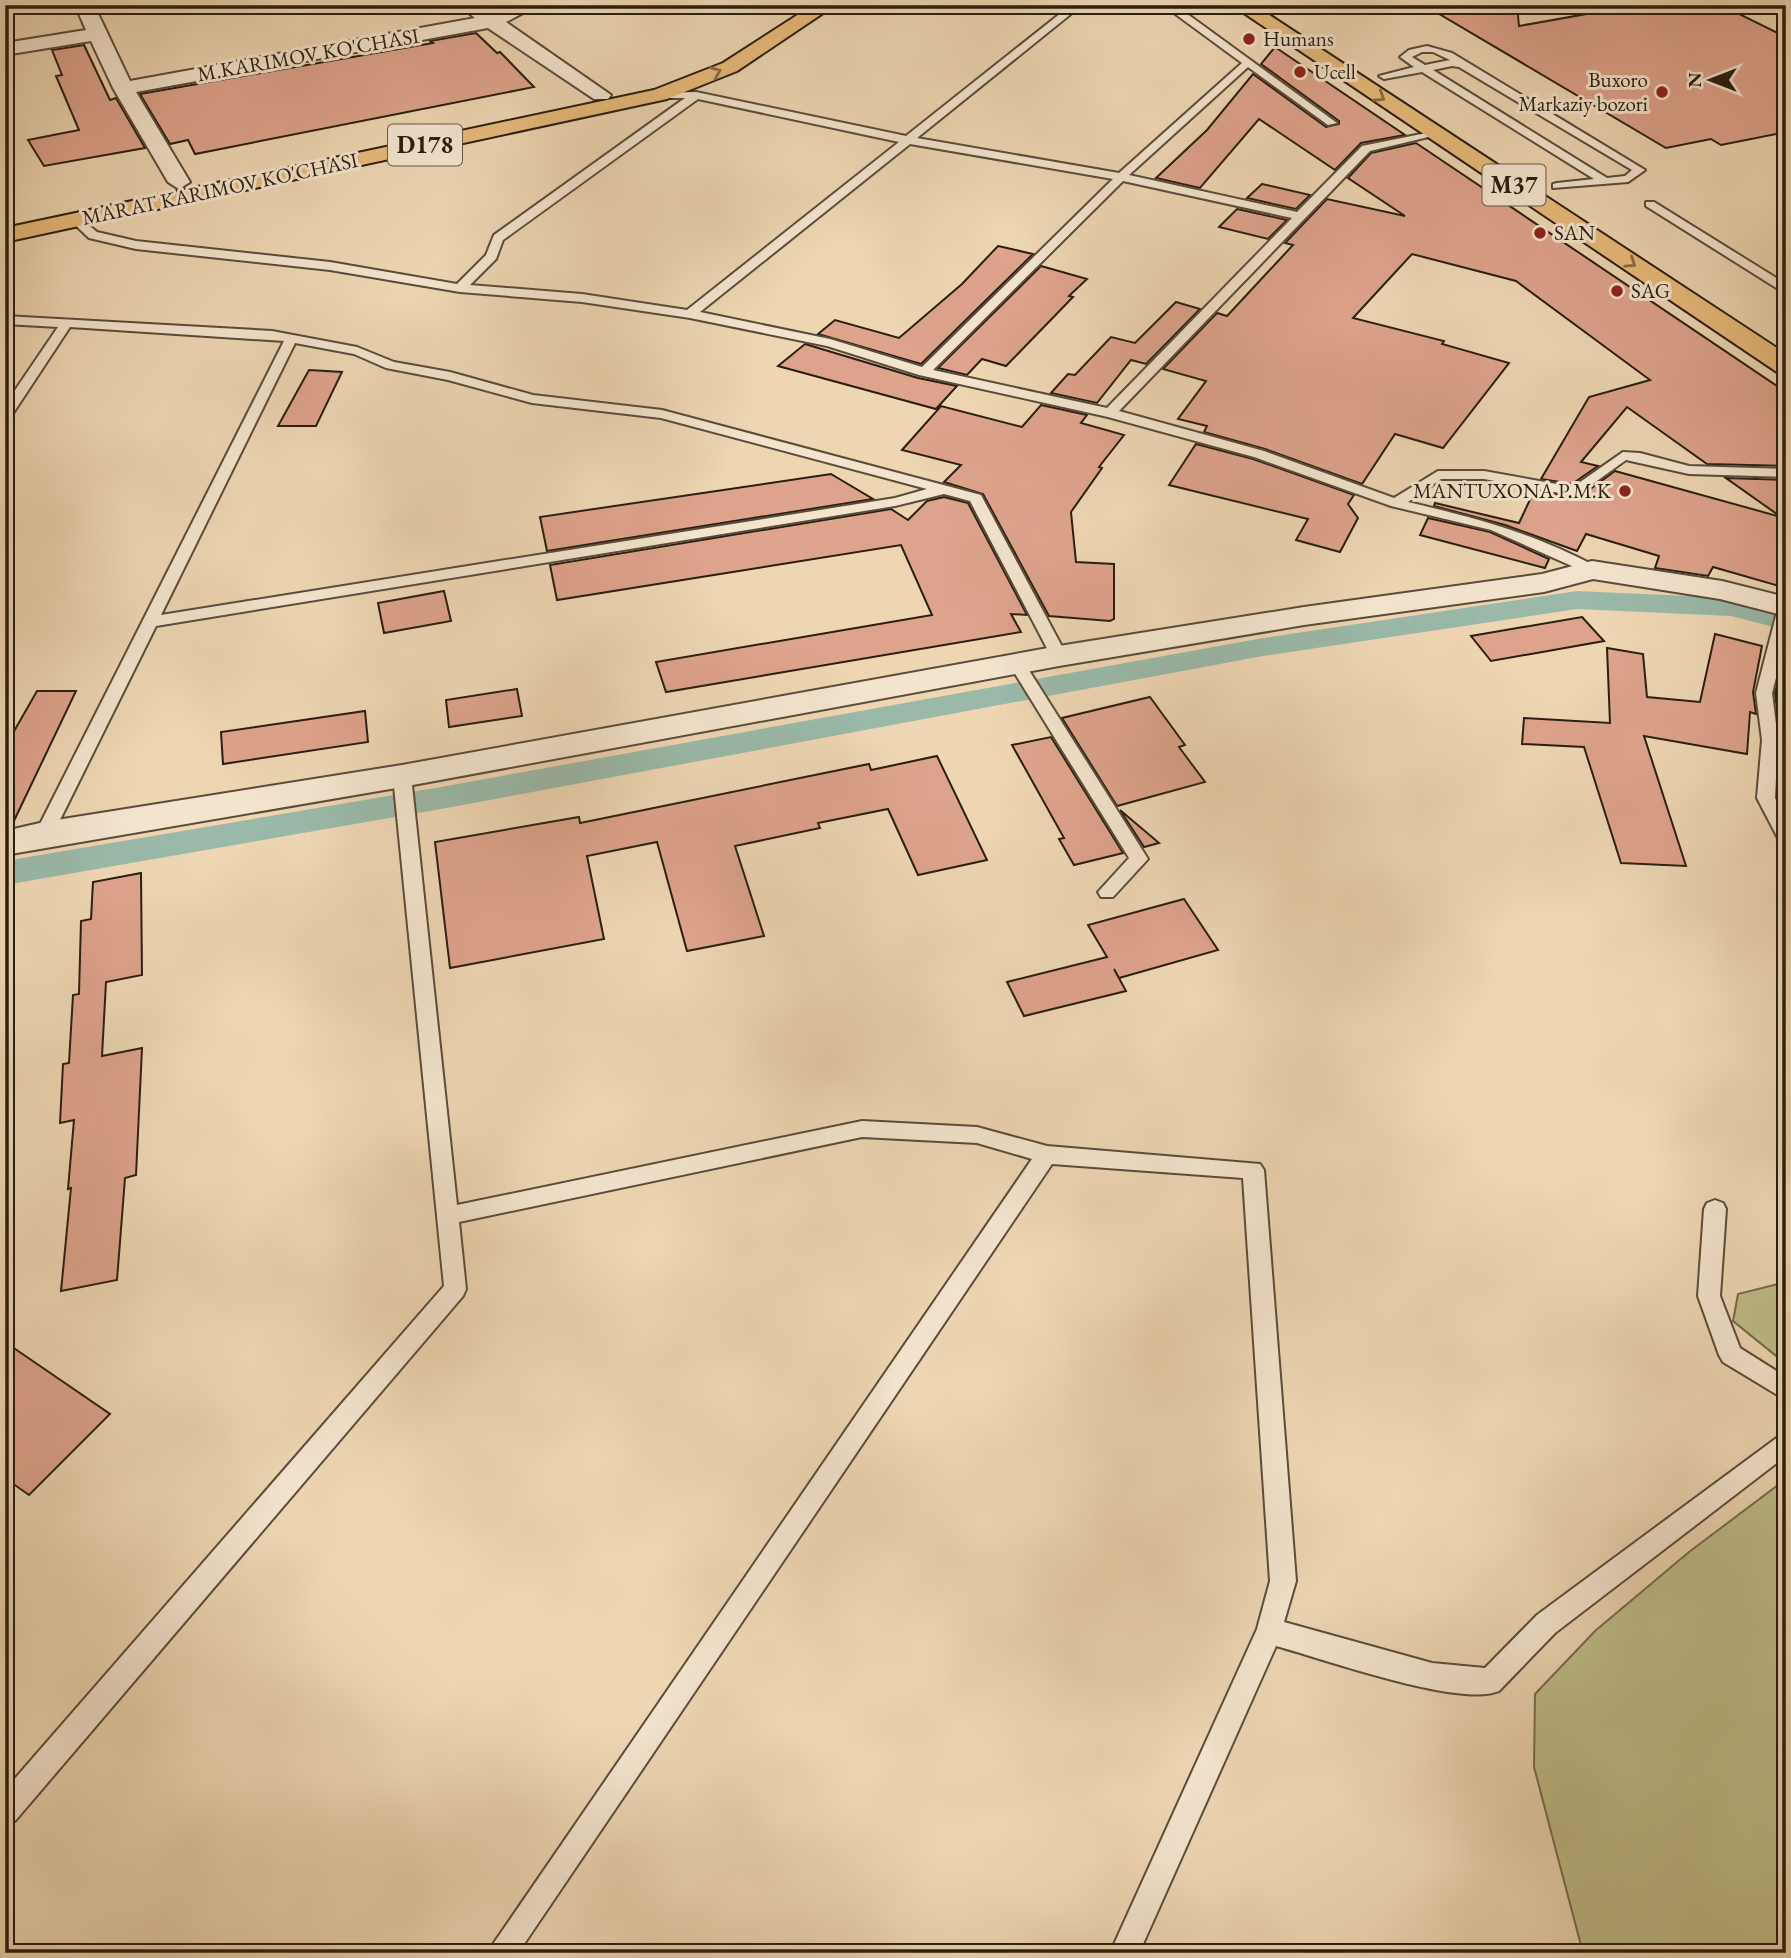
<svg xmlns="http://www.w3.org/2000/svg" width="1791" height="1958" font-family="'EB Garamond',serif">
<rect width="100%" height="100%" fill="#eed6b3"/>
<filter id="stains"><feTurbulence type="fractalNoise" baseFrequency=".00286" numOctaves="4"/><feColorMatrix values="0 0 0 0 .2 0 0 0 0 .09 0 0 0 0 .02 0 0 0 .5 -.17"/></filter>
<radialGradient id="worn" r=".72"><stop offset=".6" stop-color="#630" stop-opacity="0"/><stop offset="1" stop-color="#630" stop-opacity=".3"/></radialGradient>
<g fill="#bfbc88" stroke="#746d4c" stroke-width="2">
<polygon points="1786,1282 1786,1364 1733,1321 1738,1294"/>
<polygon points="1786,1479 1786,1953 1583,1953 1534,1767 1535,1694 1595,1631 1689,1552"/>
</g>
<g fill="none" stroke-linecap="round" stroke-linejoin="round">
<polygon fill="#9ab9a9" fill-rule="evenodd" points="1577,591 1731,598 1786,612 1786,630 1731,616 1577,609 1263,656 441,809 5,885 5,861 441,787 1263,638"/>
</g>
<g fill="#dea38c" stroke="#291e11" stroke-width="2">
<polygon points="1424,5 1517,5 1519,26 1637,5 1721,5 1786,37 1786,132 1721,145 1711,139 1666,148"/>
<polygon points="476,33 497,53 500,52 534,87 195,154 188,140 170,144 140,94 433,43 430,41"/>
<polygon points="84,45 110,100 116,98 145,148 44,166 28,140 79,130 56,76 62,75 52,50"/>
<polygon points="1275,47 1405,135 1361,143 1335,170 1259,119 1200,188 1156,178 1207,130 1253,74 1326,127 1339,124 1339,121 1261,64"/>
<polygon points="1416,143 1786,392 1786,466 1707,464 1627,407 1581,462 1598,466 1572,484 1541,479 1589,397 1650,380 1516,281 1412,254 1353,318 1444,341 1442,344 1509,363 1443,448 1395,434 1362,484 1265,449 1204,432 1207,426 1178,419 1206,381 1163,369 1217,313 1227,316 1293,245 1285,243 1327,199 1405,216 1348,178 1371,153"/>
<polygon points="1262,184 1310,195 1296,209 1247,198"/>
<polygon points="1237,209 1287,220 1268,239 1219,227"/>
<polygon points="998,246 1033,254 921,364 818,334 835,320 899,338 962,284"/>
<polygon points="1041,266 1087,279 1069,296 1073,297 1006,366 982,359 967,375 938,368"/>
<polygon points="1176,302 1200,309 1146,364 1131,360 1097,403 1051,393 1068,374 1075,375 1111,337 1135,343"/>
<polygon points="805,344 918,378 957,386 936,409 778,366"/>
<polygon points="309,370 342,372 316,426 278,426"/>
<polygon points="1041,405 1087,415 1081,423 1124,435 1099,467 1102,468 1071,512 1076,562 1114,564 1114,619 1110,621 1049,616 983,494 944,482 961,465 902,450 941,406 1022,427"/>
<polygon points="1196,444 1253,459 1354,495 1348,504 1358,518 1340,552 1296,540 1308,519 1169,485"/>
<polygon points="1615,471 1781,517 1726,478 1786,480 1786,588 1713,567 1708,576 1655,568 1659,556 1586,534 1577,551 1505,525 1434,506 1435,503 1519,523 1534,491 1578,498"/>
<polygon points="831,474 873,499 547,551 540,517"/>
<polygon points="944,497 968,503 1027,615 1011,614 1021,632 666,692 656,662 932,615 901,545 557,600 550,565 891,509 908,520 927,501"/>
<polygon points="1428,518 1490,532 1549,559 1545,568 1420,535"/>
<polygon points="444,591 451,621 384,633 378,603"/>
<polygon points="1582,617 1604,641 1491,661 1471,636"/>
<polygon points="1715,634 1762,646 1753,692 1756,714 1750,712 1747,754 1644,736 1686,866 1621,863 1584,747 1522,744 1524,718 1610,723 1607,648 1643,654 1647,697 1700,702"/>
<polygon points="1780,674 1786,676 1786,720 1778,718 1775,693"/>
<polygon points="517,689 522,716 449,727 446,700"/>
<polygon points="37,691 76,691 11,827 5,828 5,747"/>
<polygon points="1150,697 1185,745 1179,747 1205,782 1117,806 1062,718"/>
<polygon points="365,711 368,742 223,764 221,732"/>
<polygon points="1051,737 1123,853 1074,865 1059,839 1064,838 1012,745"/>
<polygon points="937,756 987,860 918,875 888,809 818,823 820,828 735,846 764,936 687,951 657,842 587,856 604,939 450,968 435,842 579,817 580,823 869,764 871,770"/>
<polygon points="1120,810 1159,843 1144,847"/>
<polygon points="141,873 142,975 106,982 102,1056 142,1048 136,1175 125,1178 117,1280 61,1291 71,1188 68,1189 74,1120 60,1123 63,1064 69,1063 73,995 79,994 81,921 91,919 93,882"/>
<polygon points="1184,899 1218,950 1119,978 1114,969 1126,991 1024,1016 1007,982 1107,957 1088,925"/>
<polygon points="5,1342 110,1414 29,1495 5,1478"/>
</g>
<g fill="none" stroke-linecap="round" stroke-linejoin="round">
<g stroke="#5a4c3a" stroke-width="4">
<g id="service">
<path d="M 1071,5 L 1082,5 L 917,138 L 1119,173 L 1242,63 L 1163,5 L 1175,5 L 1337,123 L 1328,125 L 1248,67 L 1129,175 L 1297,212 L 1362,146 L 1436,131 L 1441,134 L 1370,151 L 1119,411 L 1264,451 L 1394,498 L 1438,471 L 1484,471 L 1573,487 L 1623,452 L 1640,453 L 1689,466 L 1786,469 L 1786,477 L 1689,474 L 1626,460 L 1576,496 L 1484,479 L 1441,479 L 1408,502 C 1479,519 1531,532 1597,567 L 1597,573 L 1592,575 L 1491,530 L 1391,506 L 1254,457 L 1108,417 L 919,375 L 827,346 L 690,318 L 582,302 L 460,292 L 330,270 L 136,249 L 89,238 L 70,220 L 80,218 L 97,232 L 136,241 L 330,262 L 457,284 L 486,255 L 494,235 L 685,98 L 660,98 L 656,97 L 656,93 L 696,92 L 906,136 ZM 698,99 L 899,142 L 687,310 L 582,294 L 470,285 L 496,259 L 503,240 ZM 910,144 L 1113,179 L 922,367 L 830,339 L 700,312 ZM 1123,181 L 1292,218 L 1107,408 L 933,370 Z"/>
<path d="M 1427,46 L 1452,53 L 1645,170 L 1628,182 L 1553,188 L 1553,184 L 1557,183 L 1594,179 L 1422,72 L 1384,79 L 1379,76 L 1414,67 L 1400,57 L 1409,50 ZM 1422,52 L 1433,52 L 1450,60 L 1425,65 L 1412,57 ZM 1452,66 L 1459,67 L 1632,170 L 1625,176 L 1607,178 L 1433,70 Z"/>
<polygon points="1646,202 1654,202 1786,284 1786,294 1646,206"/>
<path d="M 5,316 L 272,331 L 357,347 L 394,362 L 450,372 L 533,395 L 662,410 L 981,495 L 1067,656 L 1059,661 L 1051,656 L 970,501 L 944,494 L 895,506 L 156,626 L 53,834 L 50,838 L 38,838 L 35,834 L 284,341 L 70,327 L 10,418 L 5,419 L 5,405 L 58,327 L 5,324 ZM 295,343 L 354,354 L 386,368 L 448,380 L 532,403 L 661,418 L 927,489 L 895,498 L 161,615 Z"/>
<polygon points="1786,603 1786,640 1772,693 1778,740 1775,798 1786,820 1786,844 1780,842 1757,798 1762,740 1756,693 1778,608"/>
<polygon points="1017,659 1025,664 1148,859 1113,897 1101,897 1098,892 1129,858 1009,664"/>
<path d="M 402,770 L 411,776 L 457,1205 L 862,1121 L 977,1127 L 1047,1146 L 1260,1164 L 1264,1170 L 1296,1581 L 1284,1622 L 1432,1663 L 1485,1668 L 1537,1615 L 1786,1431 L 1786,1456 L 1555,1633 L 1499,1691 C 1460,1708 1321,1658 1276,1646 L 1139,1953 L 1110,1953 L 1257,1629 L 1270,1581 L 1243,1178 L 1052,1164 L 518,1953 L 487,1953 L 1032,1159 L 977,1143 L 862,1137 L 459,1222 L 466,1289 L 463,1296 L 15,1821 L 5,1825 L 5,1790 L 444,1286 L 393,776 Z"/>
<polygon points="1715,1200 1723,1203 1726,1209 1720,1296 1740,1348 1786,1377 1786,1400 1723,1362 1719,1355 1698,1296 1704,1209 1707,1203"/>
</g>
</g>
<g stroke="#5a4c3a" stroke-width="4">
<g id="minor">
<polygon points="75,5 94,5 130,81 475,18 465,10 471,5 482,6 493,14 513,5 538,5 506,22 611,95 608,99 594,99 488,28 136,92 190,182 179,189 168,182 113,88 91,41 5,55 5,43 86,30"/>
<polygon points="1592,561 1722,581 1786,597 1786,616 1720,599 1593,579 1544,592 1304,625 1059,666 402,787 5,855 5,831 44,822 402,765 1059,646 1304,607 1542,574"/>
</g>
</g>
<g stroke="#291e11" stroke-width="4">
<g id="primary">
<polygon points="813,5 835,5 737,71 667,99 5,242 5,228 654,90 723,63"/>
<polygon points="1232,5 1254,5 1786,354 1786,374 1777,372"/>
</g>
</g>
<use href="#service" fill="#f4e4ce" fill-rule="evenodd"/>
<use href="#minor" fill="#f4e4ce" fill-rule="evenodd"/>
<use href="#primary" fill="#e7bb7a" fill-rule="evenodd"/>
</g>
<defs><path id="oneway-chevron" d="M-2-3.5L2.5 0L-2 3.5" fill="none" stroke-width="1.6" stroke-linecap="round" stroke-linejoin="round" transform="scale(1.75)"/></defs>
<g stroke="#886c46">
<use href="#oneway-chevron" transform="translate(716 72) rotate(-22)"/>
<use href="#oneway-chevron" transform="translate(1380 97) rotate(33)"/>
<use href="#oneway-chevron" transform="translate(1631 263) rotate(34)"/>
</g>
<g fill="#8f2418" stroke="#f4e4ce" stroke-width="2.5">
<circle cx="1249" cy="39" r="7"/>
<circle cx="1300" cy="72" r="7"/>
<circle cx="1662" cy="92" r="7"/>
<circle cx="1540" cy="233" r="7"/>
<circle cx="1617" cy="291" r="7"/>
<circle cx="1625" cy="491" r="7"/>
</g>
<g text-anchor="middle" stroke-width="6" stroke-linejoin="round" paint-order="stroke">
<g font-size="21" fill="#291e11" stroke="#f4e4ce" text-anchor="start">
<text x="1263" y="46">Humans</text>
<text x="1314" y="79">Ucell</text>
<text x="1648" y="87" text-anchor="end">Buxoro<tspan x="1648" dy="24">Markaziy bozori</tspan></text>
<text x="1554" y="240">SAN</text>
<text x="1631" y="298">SAG</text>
<text x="1611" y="498" text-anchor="end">MANTUXONA P.M.K</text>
</g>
<g font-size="21" fill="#291e11" stroke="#f4e4ce">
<text transform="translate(308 55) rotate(-10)" y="7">M.KARIMOV KO'CHASI</text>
<text transform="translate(220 189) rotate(-12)" y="7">MARAT KARIMOV KO'CHASI</text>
</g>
<g fill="#f4e4ce" stroke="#66594a" stroke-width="2">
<rect x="388" y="124.5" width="74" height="41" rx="5"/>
<rect x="1482.5" y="164.5" width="63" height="41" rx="5"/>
</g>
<g font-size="24" font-weight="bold" fill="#291e11">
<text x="425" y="153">D178</text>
<text x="1514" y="193">M37</text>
</g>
</g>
<rect width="1791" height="1958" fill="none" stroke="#eed6b3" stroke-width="28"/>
<rect x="7" y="7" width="1777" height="1944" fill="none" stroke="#291e11" stroke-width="3.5"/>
<rect x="14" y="14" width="1763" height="1930" fill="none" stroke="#291e11" stroke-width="2"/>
<g transform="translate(1711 80) rotate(270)" stroke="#f4e4ce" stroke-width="5" paint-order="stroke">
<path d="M0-5L12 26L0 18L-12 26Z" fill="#291e11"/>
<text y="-10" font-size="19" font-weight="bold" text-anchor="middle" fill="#291e11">N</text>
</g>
<rect width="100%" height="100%" filter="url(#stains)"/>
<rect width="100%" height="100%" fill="url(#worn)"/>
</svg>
